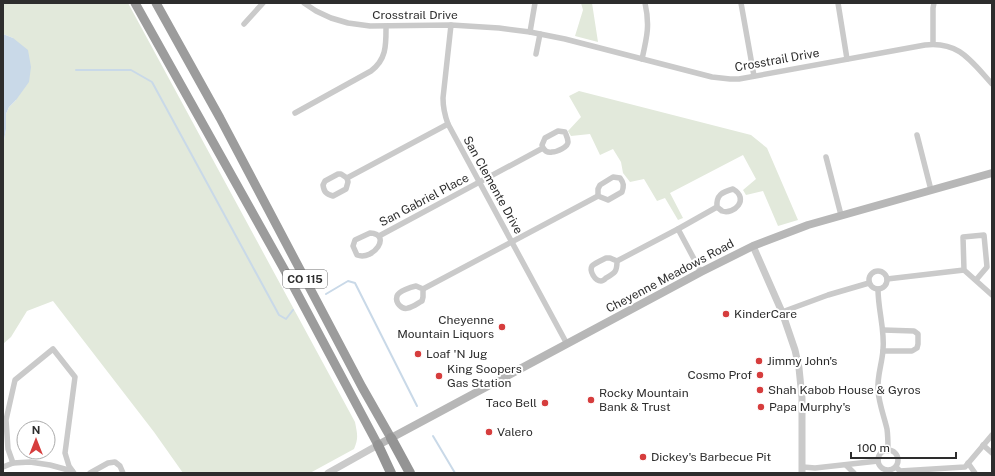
<svg xmlns="http://www.w3.org/2000/svg" width="995" height="476" font-family="'Public Sans',sans-serif">
<rect width="100%" height="100%" fill="#fff"/>
<g fill="#e2e9db">
<path d="M 3,3 L 128,3 L 355,422 C 357,433 359,438 354,449 L 310,473 L 183,473 L 154,432 L 53,301 L 27,311 L 11,337 L 3,344 L 3,146 L 6,129 L 6,114 L 9,107 L 16,100 L 13,38 L 3,34 Z"/>
<polygon points="581,3 592,3 598,42 575,36 583,10"/>
<polygon points="579,91 751,135 767,148 798,220 778,226 763,191 746,195 743,190 756,179 743,155 670,193 683,218 678,220 665,198 657,201 644,179 630,182 623,173 621,162 613,149 600,155 590,134 571,136 568,131 581,117 569,96"/>
</g>
<polygon fill="#c9d9e8" points="3,34 13,38 28,50 31,67 29,82 16,100 9,107 6,114 6,129 3,146"/>
<g fill="none" stroke-linecap="round" stroke-linejoin="round">
<g stroke="#c9d9e8" stroke-width="2">
<polyline points="76,70 131,70 152,82 279,315 286,319 293,310"/>
<polyline points="326,294 348,281 355,283 417,406"/>
<polyline points="433,436 455,473"/>
</g>
<g stroke="#cacaca" stroke-width="5.5">
<path d="M 304,3 L 316,11 L 331,18 L 348,23 L 370,26 L 451,25 L 499,28 L 530,32 L 565,39 L 712,77 L 730,79 L 739,79 L 925,45 C 959,41 971,61 992,84"/>
<polyline points="741,3 754,76"/>
<polyline points="838,3 847,59"/>
<polyline points="244,24 263,3"/>
<path d="M 451,25 L 443,98 C 443,107 445,116 448,124 L 567,344"/>
<polyline points="530,32 535,3"/>
<polyline points="933,44 933,8 934,3"/>
<polyline points="536,54 540,34"/>
<path d="M 642,59 C 647,37 650,25 645,3"/>
<path d="M 295,113 L 371,71 C 387,59 386,44 386,26"/>
<path d="M 558,131 L 565,132 C 566,135 568,138 568,142 C 568,147 557,152 552,152 C 548,153 545,151 543,148 L 542,145 L 545,138 Z"/>
<polyline points="917,135 931,190"/>
<polyline points="826,157 841,215"/>
<path d="M 338,174 L 341,174 L 347,178 L 348,182 L 346,189 L 333,196 C 326,194 324,192 323,185 L 325,181 Z"/>
<path d="M 613,177 L 620,178 C 624,183 624,186 622,192 L 608,200 L 598,196 L 598,189 L 600,185 Z"/>
<polyline points="347,178 448,124"/>
<path d="M 733,189 C 750,199 734,215 722,211 C 721,210 718,208 717,207 C 716,195 722,192 733,189 Z"/>
<polyline points="678,229 701,272"/>
<path d="M 370,233 C 392,234 374,261 357,255 L 353,246 L 355,240 Z"/>
<polyline points="379,236 543,148"/>
<path d="M 606,258 L 610,258 L 617,261 C 617,272 615,273 606,278 C 605,279 602,281 601,281 C 595,281 589,271 592,266 C 595,263 602,260 606,258 Z"/>
<polyline points="617,261 678,229 717,207"/>
<circle cx="878" cy="280" r="9"/>
<polyline points="887,279 964,270"/>
<polyline points="976,280 987,267 984,235 963,237 964,270 992,295"/>
<path d="M 416,286 L 423,289 L 423,297 L 422,301 C 418,303 413,307 408,308 C 402,310 395,303 397,296 C 399,291 411,287 416,286 Z"/>
<polyline points="423,289 598,196"/>
<path d="M 878,289 C 878,310 885,330 883,350 C 882,364 877,376 878,390 C 879,404 884,416 887,429 C 888,436 888,443 888,451"/>
<polyline points="782,312 828,295 869,283"/>
<polyline points="883,330 914,331 918,334 918,344 917,348 912,351 883,351"/>
<polyline points="983,445 992,453"/>
<circle cx="888" cy="460" r="10"/>
<polyline points="13,463 30,462 50,465 72,471"/>
<polyline points="968,463 975,473"/>
<polyline points="846,465 854,473"/>
<polyline points="3,467 13,463 8,449 6,420 15,380 53,349 75,377 65,453 69,466 74,473"/>
<polyline points="803,467 815,468 878,461"/>
<polyline points="896,467 900,471 965,467 992,435"/>
<polyline points="90,473 108,463 115,462 120,466 123,473"/>
</g>
<g stroke="#cacaca" stroke-width="7">
<polyline points="753,246 782,312 795,350 799,368 802,398 802,473"/>
<polyline points="328,473 378,445"/>
</g>
<polyline stroke="#b7b7b7" stroke-width="8" points="378,445 701,272 753,246 808,225 992,173"/>
<g stroke="#9c9c9c" stroke-width="9">
<polyline points="135,3 289,278 378,445"/>
<polyline points="156,3 220,118 362,387 391,438"/>
</g>
<g stroke="#949494" stroke-width="10">
<polyline points="391,438 410,473"/>
<polyline points="378,445 391,473"/>
</g>
</g>
<g fill="#d63d3d" stroke="#fff" stroke-width="1.5">
<circle cx="726" cy="314" r="4"/>
<circle cx="502" cy="327" r="4"/>
<circle cx="418" cy="354" r="4"/>
<circle cx="759" cy="361" r="4"/>
<circle cx="760" cy="375" r="4"/>
<circle cx="439" cy="376" r="4"/>
<circle cx="760" cy="390" r="4"/>
<circle cx="591" cy="400" r="4"/>
<circle cx="545" cy="403" r="4"/>
<circle cx="761" cy="407" r="4"/>
<circle cx="489" cy="432" r="4"/>
<circle cx="643" cy="457" r="4"/>
</g>
<g text-anchor="middle" stroke-width="4" stroke-linejoin="round" paint-order="stroke">
<rect fill="#fff" stroke="#6c6c6c" stroke-width="1" x="283" y="270" width="44" height="18" rx="3"/>
<g font-size="11" font-weight="bold" fill="#2d2d2d">
<text x="305" y="283">CO 115</text>
</g>
<g font-size="12" fill="#2d2d2d" stroke="#fff">
<text x="415" y="19">Crosstrail Drive</text>
<text transform="translate(777 60) rotate(-10)" y="4">Crosstrail Drive</text>
<text transform="translate(493 185) rotate(61)" y="4">San Clemente Drive</text>
<text transform="translate(424 200) rotate(-28)" y="4">San Gabriel Place</text>
<text transform="translate(670 276) rotate(-28)" y="4">Cheyenne Meadows Road</text>
</g>
<g font-size="12" fill="#2d2d2d" stroke="#fff" text-anchor="start">
<text x="734" y="318">KinderCare</text>
<text x="494" y="324" text-anchor="end">Cheyenne<tspan x="494" dy="14">Mountain Liquors</tspan></text>
<text x="426" y="358">Loaf 'N Jug</text>
<text x="767" y="365">Jimmy John's</text>
<text x="447" y="373">King Soopers<tspan x="447" dy="14">Gas Station</tspan></text>
<text x="752" y="379" text-anchor="end">Cosmo Prof</text>
<text x="768" y="394">Shah Kabob House &amp; Gyros</text>
<text x="599" y="397">Rocky Mountain<tspan x="599" dy="14">Bank &amp; Trust</tspan></text>
<text x="537" y="407" text-anchor="end">Taco Bell</text>
<text x="769" y="411">Papa Murphy's</text>
<text x="497" y="436">Valero</text>
<text x="651" y="461">Dickey's Barbecue Pit</text>
</g>
</g>
<rect width="995" height="476" fill="none" stroke="#2d2d2d" stroke-width="8"/>
<g transform="translate(36 440)"><circle r="19" fill="#ffffff" stroke="#ababab"/>
<path d="M0-3L7 15L0 10L-7 15Z" fill="#d63d3d"/>
<text y="-6" font-size="11" font-weight="bold" text-anchor="middle" fill="#2d2d2d">N</text>
</g>
<path d="M851 452v6h105v-6" fill="none" stroke="#2d2d2d" stroke-width="2"/>
<text x="857" y="452" font-size="12" fill="#2d2d2d" stroke="#ffffff" stroke-width="3" paint-order="stroke">100 m</text>
</svg>
